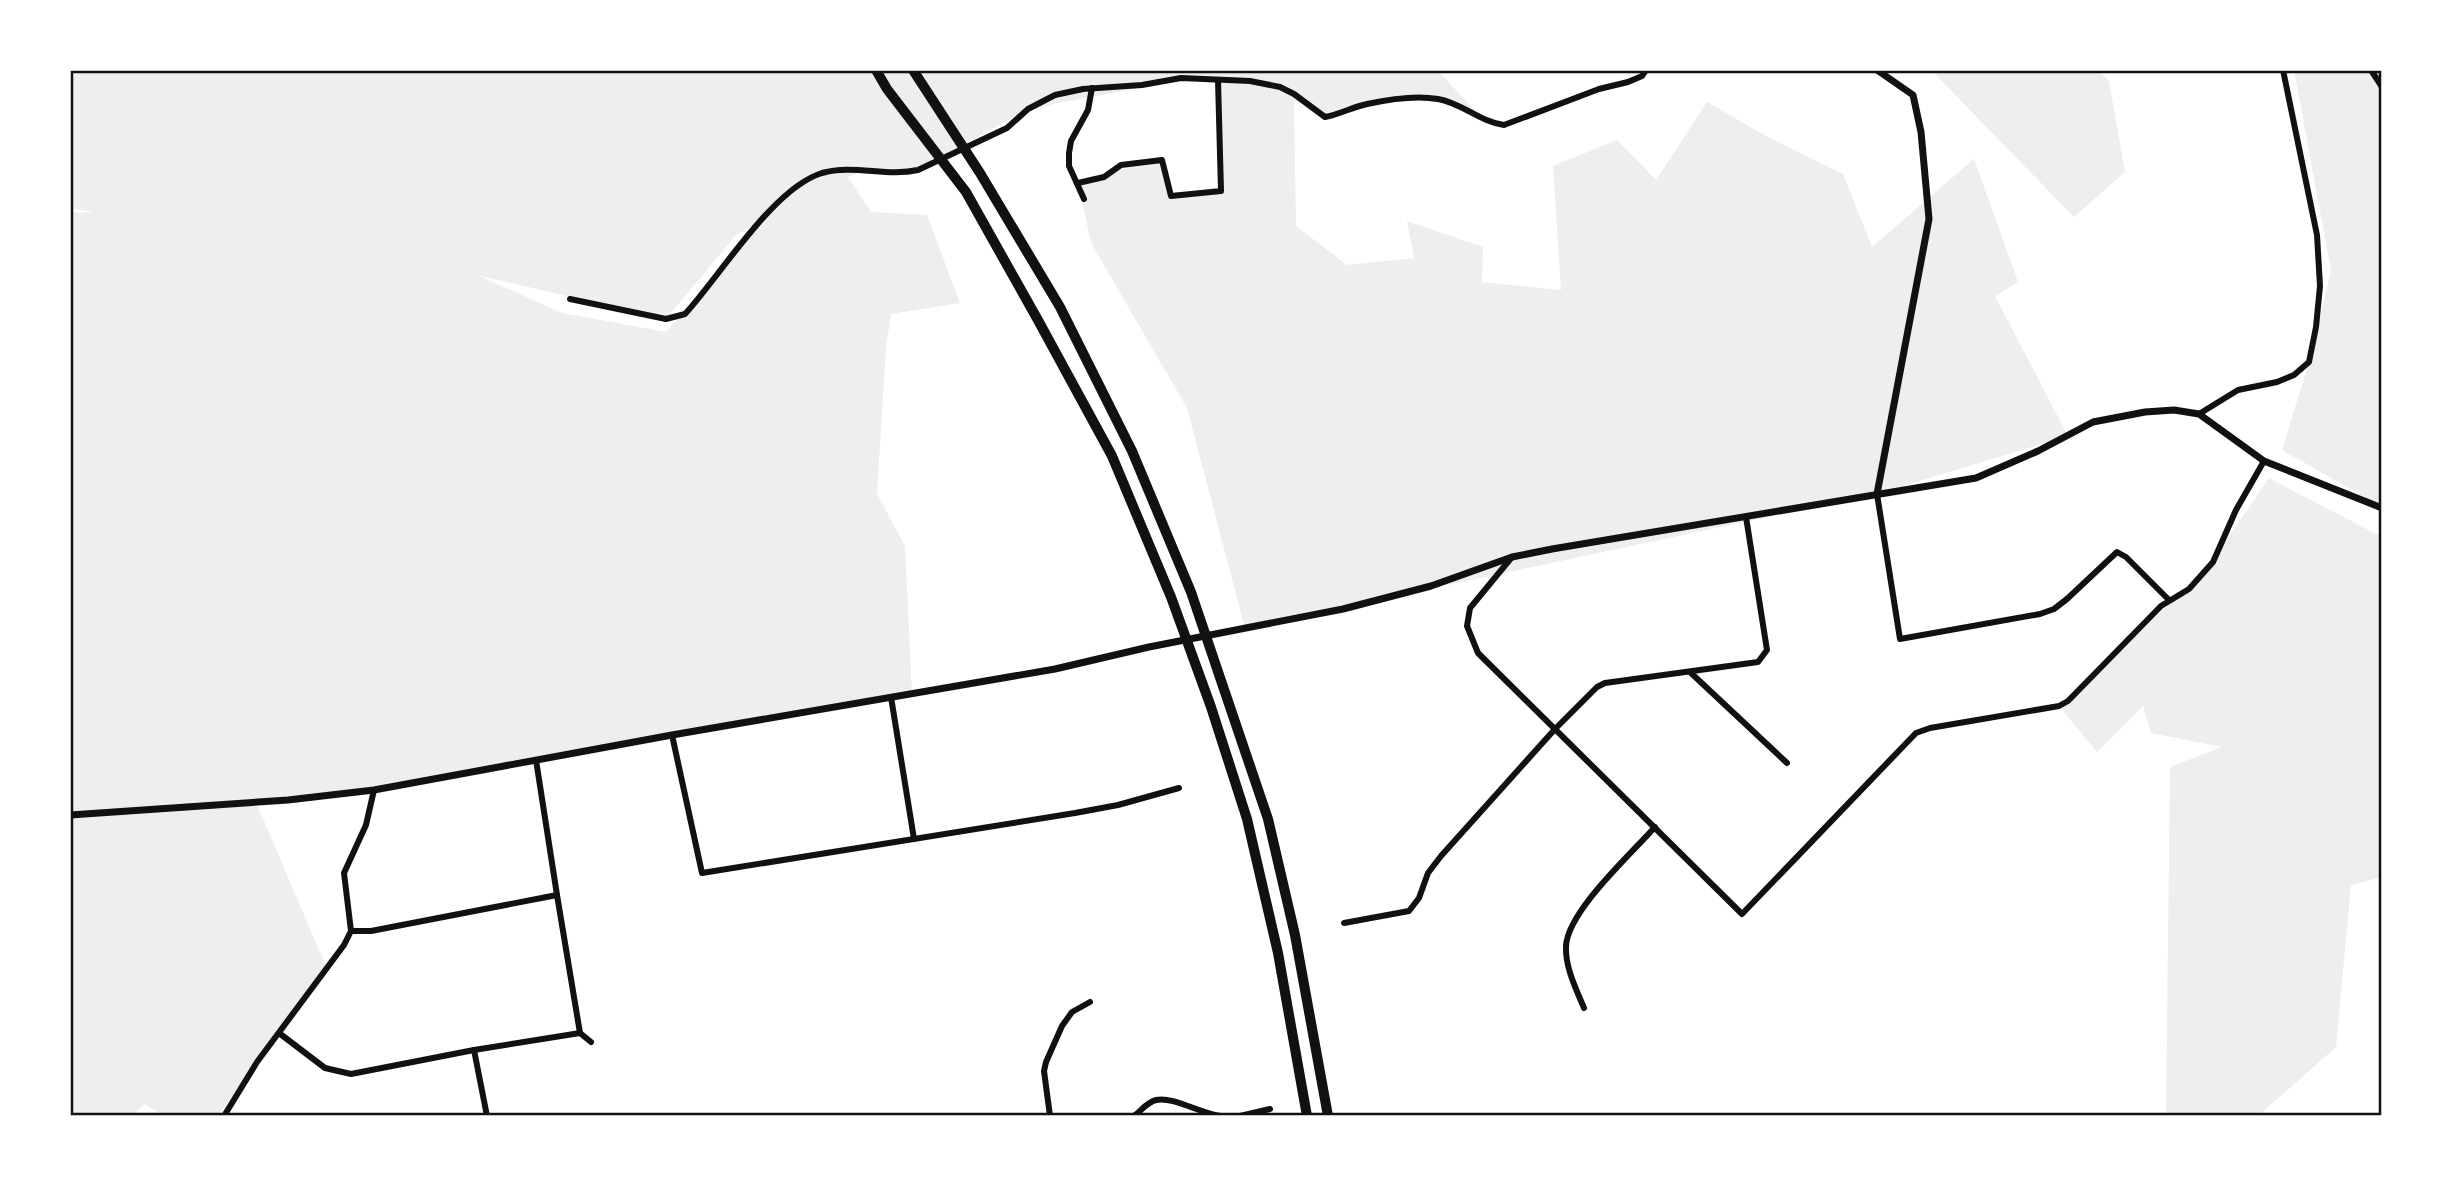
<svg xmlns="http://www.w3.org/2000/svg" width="2452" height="1186" font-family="'DejaVu Sans',sans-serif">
<rect width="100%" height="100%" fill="#fff"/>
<g fill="#eee" fill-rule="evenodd">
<path d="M 70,70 L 1437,70 L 1482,118 L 1459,105 L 1412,98 L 1325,117 L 1305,103 L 1294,101 L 1296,226 L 1347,265 L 1414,258 L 1407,221 L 1483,247 L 1482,282 L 1561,290 L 1553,166 L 1617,140 L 1656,180 L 1707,102 L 1766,136 L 1843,174 L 1872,247 L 1974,159 L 2018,282 L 1995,296 L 2068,436 L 1877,494 L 1245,628 L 1187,408 L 1091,243 L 1078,183 L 1145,162 L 1162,160 L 1171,196 L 1221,191 L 1218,84 L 1192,78 L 1028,109 L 918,170 L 866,169 L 848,177 L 871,212 L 927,215 L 960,303 L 891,314 L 886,348 L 877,494 L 905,546 L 912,693 L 324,796 L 70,816 L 70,213 L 94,212 L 70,208 ZM 769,217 L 666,332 L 562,313 L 477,275 L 666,319 L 736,235 Z"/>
<polygon points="1931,70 2098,70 2109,81 2125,172 2074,217"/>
<polygon points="2294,70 2382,70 2382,507 2282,450 2309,362 2331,271"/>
<polygon points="2269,478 2382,537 2382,877 2351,885 2336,1047 2258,1116 2166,1116 2170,767 2222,747 2151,733 2143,706 2097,752 2059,706 2203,574"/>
<polygon points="256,802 327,969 217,1116 165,1116 144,1104 133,1116 70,1116 70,817"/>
</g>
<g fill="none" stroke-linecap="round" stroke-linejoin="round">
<g stroke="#111" stroke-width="6">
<polyline points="2371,70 2382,87"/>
<polyline points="1078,183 1104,177 1121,165 1162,160 1171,196 1221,191 1218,80"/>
<polyline points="1084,199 1069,166 1069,153 1071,141 1088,110 1092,88"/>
<path d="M 570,299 L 666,319 L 685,314 C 720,276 773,188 822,173 C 854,164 886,177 918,170 L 1007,128 L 1028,109 L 1055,95 L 1083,89 L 1142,85 L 1181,78 L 1250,81 L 1280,87 L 1294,94 L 1325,117 C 1340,114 1353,107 1367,104 C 1390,99 1416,95 1438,99 C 1462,103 1480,122 1504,125 L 1599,89 L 1628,82 L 1642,76 L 1646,70"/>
<polyline points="2199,414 2238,390 2277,382 2294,375 2309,362 2316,327 2320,286 2317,235 2283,70"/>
<polyline points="1877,494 1900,639 2040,614 2054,609 2067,599 2117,552 2126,557 2169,600"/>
<polyline points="1512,557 1470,608 1467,626 1478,653 1742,914 1916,733 1930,728 2059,706 2068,701 2161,606 2189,589 2213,562 2236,510 2264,461"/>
<polyline points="1691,673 1787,763"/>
<polyline points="891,697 914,839"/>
<polyline points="672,735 702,873 1075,813 1118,805 1179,788"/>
<polyline points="1344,923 1409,911 1419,898 1428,873 1441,856 1555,729 1597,687 1605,683 1758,662 1767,650 1746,517"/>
<polyline points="351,931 371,931 557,895 536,760"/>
<path d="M 1584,1008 C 1576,989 1565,967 1566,946 C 1568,911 1631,854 1655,827"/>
<polyline points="279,1033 325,1068 351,1074 474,1050 580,1033 557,895"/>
<polyline points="580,1033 591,1042"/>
<polyline points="474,1050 487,1116"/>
<polyline points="224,1116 257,1062 344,945 351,931 344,873 366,825 374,790"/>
<polyline points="1050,1116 1044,1071 1046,1062 1062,1026 1072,1012 1090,1002"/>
<path d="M 1134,1116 C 1141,1111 1147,1102 1156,1100 C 1173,1096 1201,1114 1221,1116"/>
<polyline points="1240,1116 1270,1109"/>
</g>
<g stroke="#111" stroke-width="7">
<polyline points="1877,494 1929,219 1921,132 1913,95 1877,70"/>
<polyline points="70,815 288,800 374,790 672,735 1055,669 1149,647 1343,609 1431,586 1512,557 1552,549 1976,478 2038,451 2093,422 2145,412 2174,410 2199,414 2264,461 2382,508"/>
</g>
<g stroke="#111" stroke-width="10">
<polyline points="876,70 887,89 966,192 1039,322 1112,456 1171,597 1211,707 1247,819 1278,953 1307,1116"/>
<polyline points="913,70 980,173 1060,307 1132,451 1191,592 1268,819 1295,935 1328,1116"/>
</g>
</g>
<rect width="2452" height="1186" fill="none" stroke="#ffffff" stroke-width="144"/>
<rect x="72" y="72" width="2308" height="1042" fill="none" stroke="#111" stroke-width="2.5"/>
</svg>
